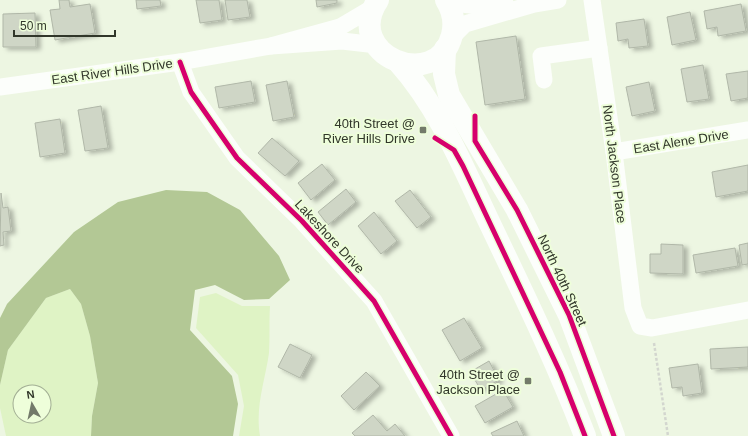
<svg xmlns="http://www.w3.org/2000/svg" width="748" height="436" font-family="Helvetica,sans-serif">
<defs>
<filter id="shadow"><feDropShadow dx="4.5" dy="2.5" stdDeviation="2" flood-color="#0004"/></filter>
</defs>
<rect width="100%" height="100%" fill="#edf6e2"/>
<g fill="#dff3c5" fill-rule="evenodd">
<path d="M 70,289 L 81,304 L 90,336 L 98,383 L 92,416 L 91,436 L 6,436 L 0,408 L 0,385 L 8,350 L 46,298 ZM 20,392 L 44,392 L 44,416 L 20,416 Z"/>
<path d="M 216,293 L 242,306 L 270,306 C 269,321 270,337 269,353 C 265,381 255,407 260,436 L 239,436 L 244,406 L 238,375 L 196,328 L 200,297 Z"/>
</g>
<polygon fill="#b3c895" points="166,190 207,192 240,210 279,256 290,280 269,299 244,300 215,285 195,290 190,330 232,376 238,404 233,436 91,436 92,416 98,383 90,336 81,304 70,289 46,298 8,350 0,385 0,318 7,304 74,232 118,202"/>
<g fill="#cfd6c6" stroke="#b0b7a8" filter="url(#shadow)">
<polygon points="59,0 69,0 70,7 90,4 95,33 55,40 50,10 60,9"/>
<polygon points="136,0 160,0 161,6 137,9"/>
<polygon points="196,0 219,0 222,20 200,23"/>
<polygon points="225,0 247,0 250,17 228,20"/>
<polygon points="316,0 337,0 337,3 317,7"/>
<polygon points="741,4 746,31 718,36 717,27 707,29 704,11"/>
<polygon points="690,12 696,40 672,45 667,17"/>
<polygon points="35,13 36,47 3,47 3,14"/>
<polygon points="644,19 648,46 629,48 628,39 618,41 616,23"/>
<polygon points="516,36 525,99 485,105 476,42"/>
<polygon points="703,65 709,99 687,102 681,69"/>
<polygon points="748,71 748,98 731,101 726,74"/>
<polygon points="251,81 255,102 219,108 215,87"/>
<polygon points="287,81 294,117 273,121 266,85"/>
<polygon points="649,82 655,111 632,116 626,87"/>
<polygon points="101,106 108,148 85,151 78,110"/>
<polygon points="60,119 65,153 40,157 35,123"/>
<polygon points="272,138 299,161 285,176 258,153"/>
<polygon points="322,164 335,180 311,200 298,183"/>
<polygon points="748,165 748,191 716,197 712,172"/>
<polygon points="346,189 356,202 328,225 318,212"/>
<polygon points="410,190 431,217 417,228 395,201"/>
<polygon points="1,193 3,208 8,207 11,231 3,232 4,245 0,246"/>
<polygon points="374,212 397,241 381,254 358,226"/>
<polygon points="748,243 748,264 742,265 739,245"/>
<polygon points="661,244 683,245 683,274 650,273 650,254 661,254"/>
<polygon points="735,248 738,266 696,273 693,255"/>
<polygon points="464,318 482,348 460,361 442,330"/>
<polygon points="290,344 312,355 300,378 278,367"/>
<polygon points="748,347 748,367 711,369 710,349"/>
<polygon points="489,361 499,380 481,390 470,372"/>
<polygon points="698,364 702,393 683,396 682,387 672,388 669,368"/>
<polygon points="366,372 380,386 354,410 341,396"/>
<polygon points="503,390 513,407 485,423 475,406"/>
<polygon points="373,415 387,431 395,424 405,436 355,436 352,433"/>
<polygon points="517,421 524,436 493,436 491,433"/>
</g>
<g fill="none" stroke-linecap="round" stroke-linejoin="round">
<polyline stroke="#d3d6cf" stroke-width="2.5" stroke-dasharray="3 2" stroke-linecap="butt" points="654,343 668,436"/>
<g stroke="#fcfefb" stroke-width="17">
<path d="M 451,0 C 468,8 488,5 506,5"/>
<polyline points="592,0 614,152 633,308 640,326 652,328 748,310"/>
<polyline points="374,7 340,27 271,46 342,41 377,45"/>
<polyline points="451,38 465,24 534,4 558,0"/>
<polyline points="180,62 191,92 237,158 302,221 374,301 451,436"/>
<polyline points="544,80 541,56 599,48"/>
<polyline points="0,87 180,62 271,46"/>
<polyline points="614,152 748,130"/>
</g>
<g stroke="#fcfefb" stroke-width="22">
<path d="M 378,0 C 341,55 437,94 452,35 C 455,23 453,11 446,0"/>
<polyline points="445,49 444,74 449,95 517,210 569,315 614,436"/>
<path d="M 399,63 C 441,110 465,172 492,228 C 525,297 558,365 585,436"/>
</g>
<g stroke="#eefeda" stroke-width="8">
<g id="cycleway">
<polyline points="180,62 191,92 237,158 302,221 374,301 451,436"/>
<polyline points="475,116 475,141 517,210 569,315 614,436"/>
<polyline points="435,138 454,150 463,166 560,372 585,436"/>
</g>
</g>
<use href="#cycleway" stroke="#d6006c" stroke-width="5"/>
</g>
<g fill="#737a6a" stroke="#eefeda" stroke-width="1.5">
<rect x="419" y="126" width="8" height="8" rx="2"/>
<rect x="524" y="377" width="8" height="8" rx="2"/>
</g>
<g text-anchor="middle" stroke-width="4" stroke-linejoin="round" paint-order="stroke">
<g font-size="13" fill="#31372a" stroke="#eefeda">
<text transform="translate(112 71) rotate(-8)" y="5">East River Hills Drive</text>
<text transform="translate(681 141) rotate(-9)" y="5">East Alene Drive</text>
<text transform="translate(615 164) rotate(83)" y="5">North Jackson Place</text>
<text transform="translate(330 236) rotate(47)" y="5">Lakeshore Drive</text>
<text transform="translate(563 280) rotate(65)" y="5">North 40th Street</text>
</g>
<g font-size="13" fill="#31372a" stroke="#eefeda" text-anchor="end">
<text x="415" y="128">40th Street @<tspan x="415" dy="15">River Hills Drive</tspan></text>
<text x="520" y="379">40th Street @<tspan x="520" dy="15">Jackson Place</tspan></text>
</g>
</g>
<g transform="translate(32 404) rotate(351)"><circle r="19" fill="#eefeda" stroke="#a2ae94"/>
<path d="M0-3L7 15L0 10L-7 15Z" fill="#737a6a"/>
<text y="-6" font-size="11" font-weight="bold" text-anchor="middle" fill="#31372a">N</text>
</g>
<path d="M14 30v6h101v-6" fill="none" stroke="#31372a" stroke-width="2"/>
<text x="20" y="30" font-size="12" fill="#31372a" stroke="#eefeda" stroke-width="3" paint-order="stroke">50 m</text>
</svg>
